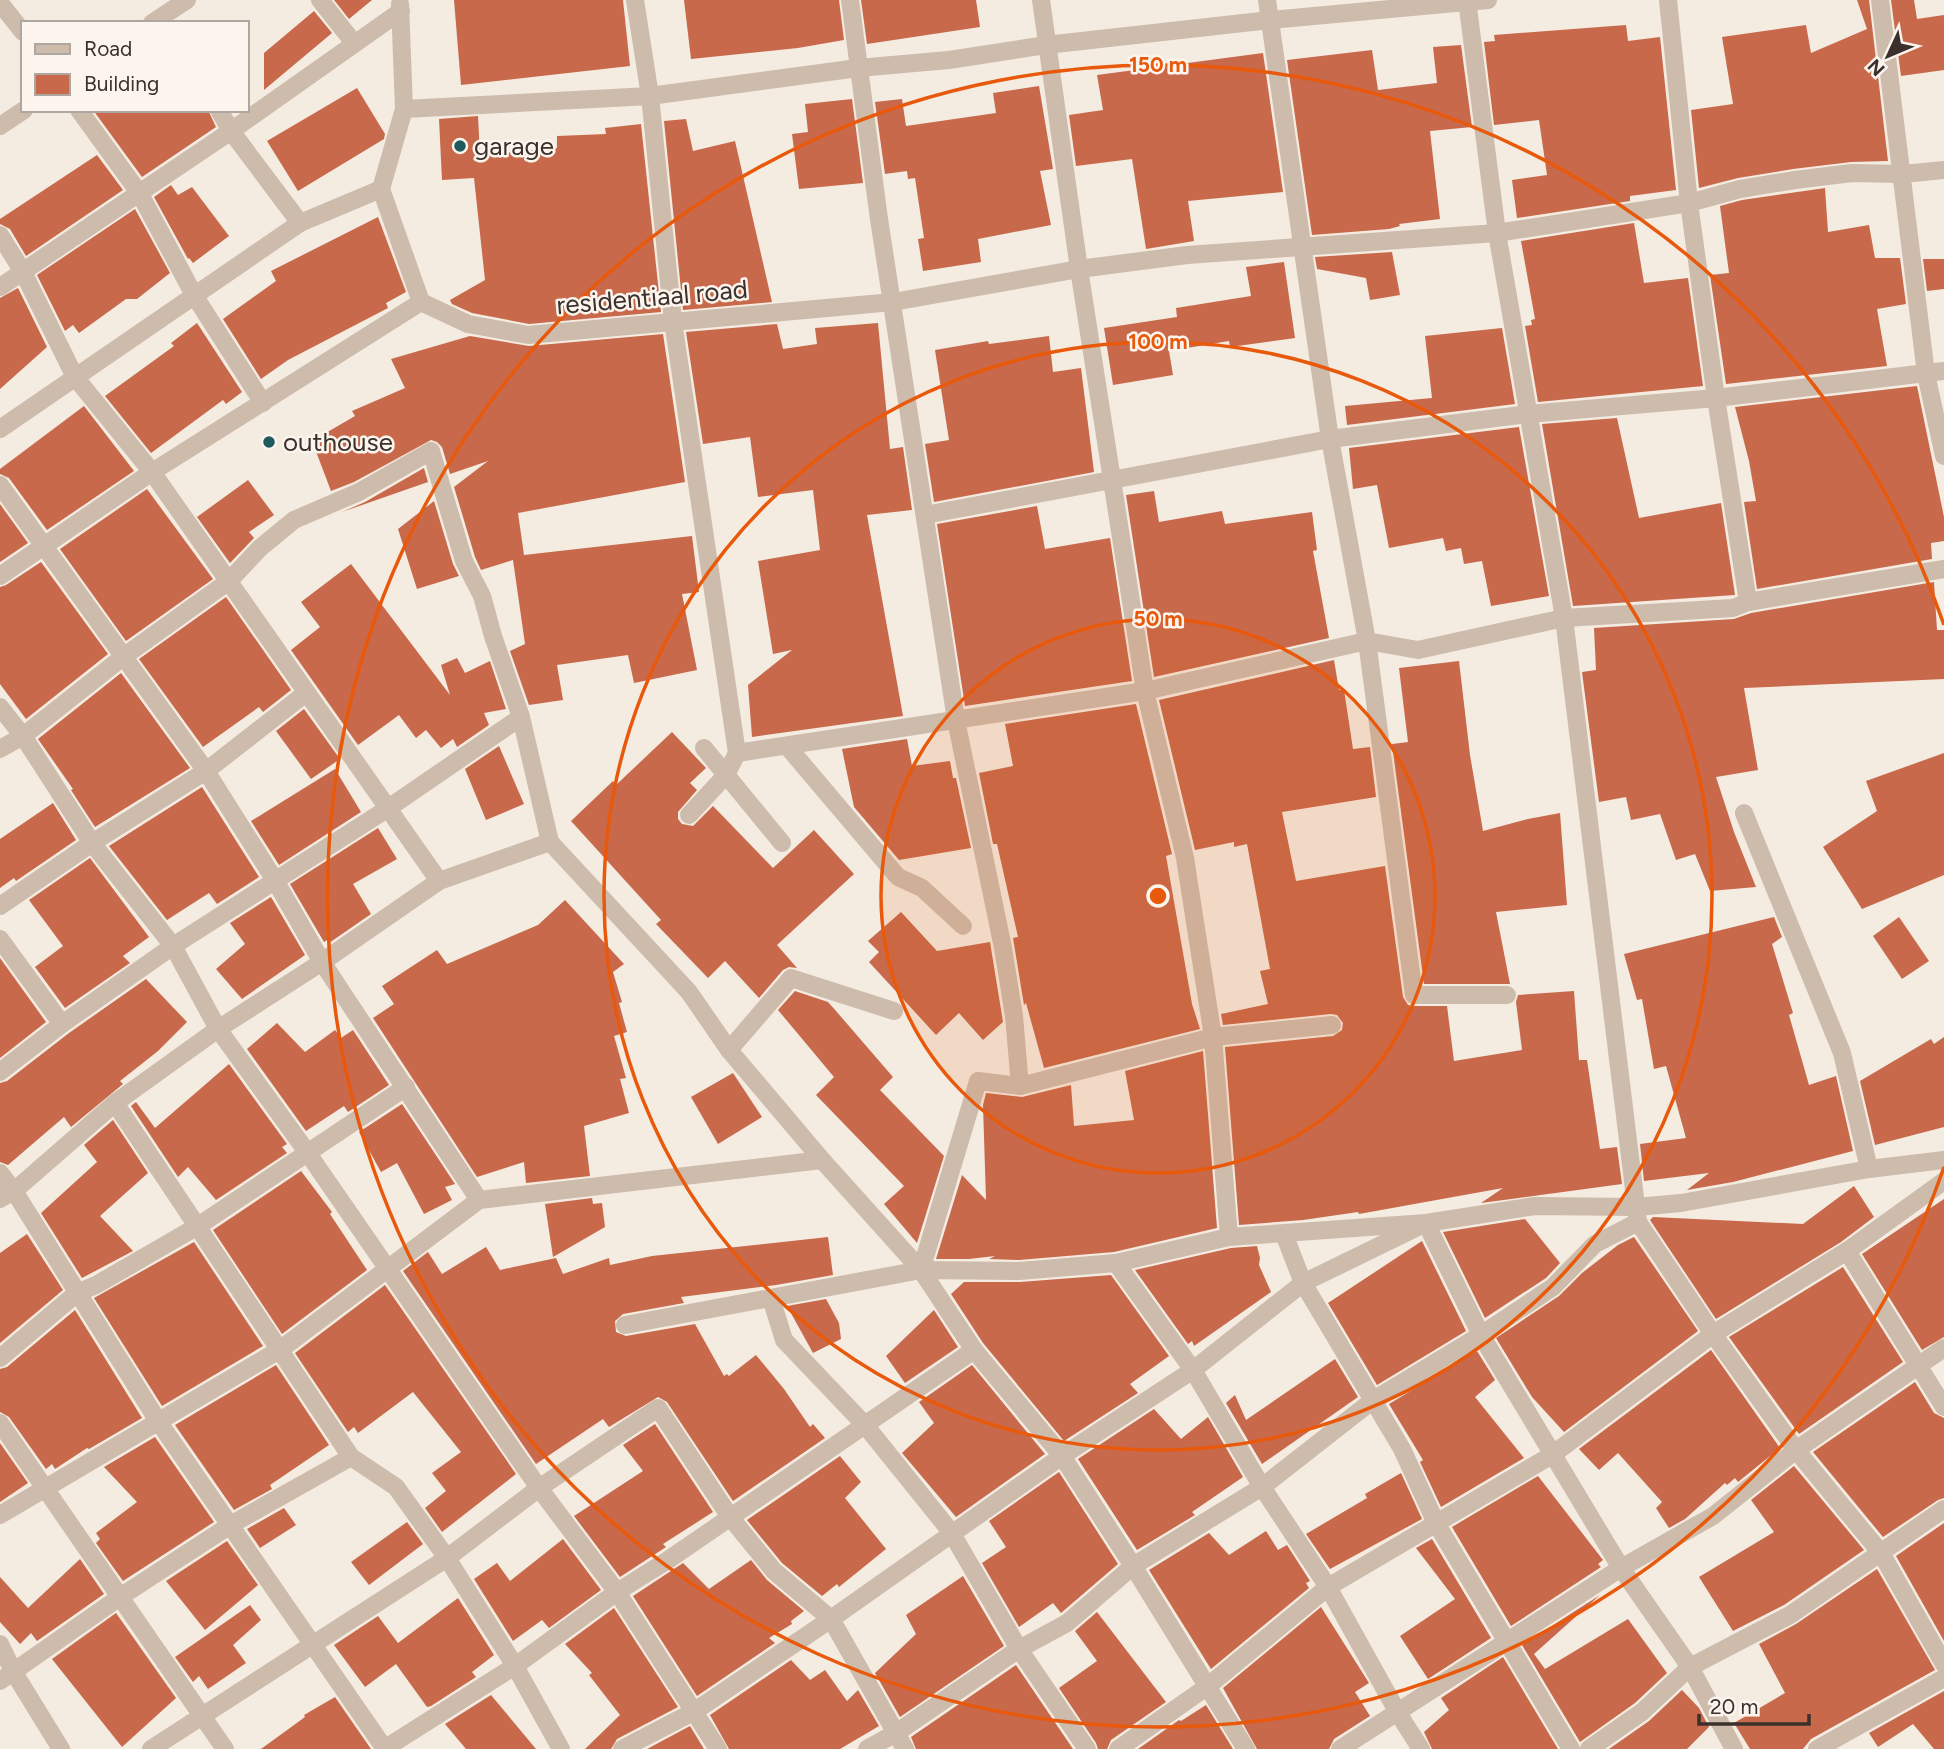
<svg xmlns="http://www.w3.org/2000/svg" width="1944" height="1749" font-family="Figtree,sans-serif">
<rect width="100%" height="100%" fill="#f4ebe1"/>
<g fill="#c8694b">
<polygon points="334,0 372,0 349,19"/>
<polygon points="454,0 623,0 630,66 461,85"/>
<polygon points="684,0 839,0 844,40 798,48 691,59"/>
<polygon points="861,0 976,0 980,27 867,44"/>
<polygon points="1857,0 1869,0 1888,161 1851,162 1793,169 1738,178 1699,188 1691,110 1733,104 1722,37 1806,25 1811,53 1867,29"/>
<polygon points="1891,0 1914,0 1917,19 1944,15 1944,70 1901,76"/>
<polygon points="314,11 332,33 264,90 264,53"/>
<polygon points="1626,25 1628,41 1660,37 1676,190 1630,196 1630,201 1517,218 1512,180 1547,175 1539,120 1494,125 1484,42 1495,41 1494,35"/>
<polygon points="1461,45 1472,127 1430,131 1440,219 1399,224 1400,226 1389,229 1312,235 1287,60 1372,50 1378,90 1437,83 1433,47"/>
<polygon points="1263,53 1283,192 1188,201 1194,241 1146,249 1132,159 1076,166 1069,115 1103,110 1097,75"/>
<polygon points="1039,86 1053,169 1040,171 1051,225 978,239 981,262 923,271 918,239 924,238 915,178 908,179 907,171 885,174 875,102 902,99 906,126 996,113 993,93"/>
<polygon points="357,88 385,134 384,139 298,191 267,141"/>
<polygon points="852,99 863,183 799,189 792,134 808,132 805,104"/>
<polygon points="93,110 208,110 216,127 142,177"/>
<polygon points="478,116 480,155 557,148 557,136 606,134 605,128 641,124 661,312 529,324 472,313 452,304 450,300 485,280 474,178 442,180 439,119"/>
<polygon points="686,119 693,151 735,141 772,302 683,310 664,121"/>
<polygon points="97,155 123,190 26,256 10,229 0,224 0,219"/>
<polygon points="171,185 178,195 192,187 229,236 193,263 189,258 188,259 154,197"/>
<polygon points="1825,188 1828,232 1869,225 1875,258 1900,258 1906,304 1877,309 1887,366 1726,384 1710,275 1729,273 1720,206 1742,200"/>
<polygon points="135,209 170,273 137,299 126,299 79,333 73,325 65,331 37,275"/>
<polygon points="378,217 406,292 386,303 388,308 288,360 261,379 223,319 276,281 271,271"/>
<polygon points="1634,223 1644,283 1688,278 1703,386 1538,402 1525,326 1532,325 1531,320 1535,319 1521,241"/>
<polygon points="1392,252 1400,295 1370,300 1366,278 1317,269 1315,257"/>
<polygon points="1923,259 1944,259 1944,289 1927,291"/>
<polygon points="1284,262 1295,338 1230,347 1229,341 1169,351 1173,375 1113,385 1104,328 1177,317 1176,308 1251,296 1246,267"/>
<polygon points="18,288 47,347 0,389 0,298"/>
<polygon points="197,323 242,392 226,404 223,400 151,453 105,396 174,346 171,343"/>
<polygon points="878,323 890,449 903,447 912,510 867,515 903,716 752,737 748,685 792,650 773,654 758,561 820,550 813,490 758,497 750,437 703,444 686,332 777,324 783,349 817,344 815,328"/>
<polygon points="1502,328 1515,404 1347,425 1345,406 1432,398 1425,336"/>
<polygon points="663,334 685,482 518,513 524,555 692,536 699,592 682,594 697,670 634,683 628,655 557,665 563,700 529,705 510,651 525,644 513,560 481,570 475,557 454,487 488,461 450,474 442,447 437,442 431,440 354,482 331,491 312,441 355,416 352,411 405,388 391,359 470,336 529,346"/>
<polygon points="1049,336 1053,372 1081,368 1094,472 934,502 925,444 949,440 935,350 988,341 989,344"/>
<polygon points="1917,386 1944,517 1944,541 1931,543 1932,559 1757,589 1744,502 1756,501 1749,461 1735,407"/>
<polygon points="84,406 134,471 47,530 9,478 0,474 0,469"/>
<polygon points="1617,418 1639,518 1721,503 1735,595 1573,606 1542,424"/>
<polygon points="1519,427 1549,596 1491,606 1482,561 1464,564 1461,548 1446,551 1443,538 1389,548 1377,485 1353,489 1349,448"/>
<polygon points="424,468 428,482 342,512 365,502"/>
<polygon points="248,480 274,515 249,532 254,538 230,563 197,517"/>
<polygon points="147,489 213,579 126,641 60,549"/>
<polygon points="1154,491 1159,522 1222,511 1225,524 1312,512 1317,550 1313,551 1329,638 1154,677 1126,495"/>
<polygon points="434,501 453,564 459,576 417,589 398,529"/>
<polygon points="0,504 28,543 0,562"/>
<polygon points="1037,506 1045,549 1110,538 1132,681 965,706 937,524"/>
<polygon points="41,562 108,654 26,719 0,684 0,587 6,585"/>
<polygon points="351,564 450,695 441,665 457,658 465,673 490,661 506,709 484,713 489,725 457,747 453,739 441,748 426,730 416,738 399,715 358,745 291,650 320,627 301,602"/>
<polygon points="1934,582 1937,630 1944,630 1944,679 1744,688 1758,770 1716,777 1734,832 1756,887 1710,891 1695,854 1676,860 1660,814 1631,820 1626,797 1599,802 1582,672 1596,670 1594,628 1734,619 1751,613"/>
<polygon points="226,597 291,690 263,712 259,707 203,747 139,659"/>
<polygon points="1334,660 1339,690 1344,690 1353,749 1370,747 1376,797 1282,812 1296,881 1385,866 1403,997 1408,1005 1413,1006 1447,1006 1454,1061 1522,1050 1516,1002 1518,995 1574,991 1579,1060 1587,1060 1600,1149 1617,1147 1622,1184 1481,1203 1503,1188 1359,1214 1358,1212 1303,1220 1239,1225 1225,1047 1333,1036 1342,1030 1343,1023 1337,1015 1331,1014 1223,1025 1221,1014 1268,1004 1260,971 1270,969 1247,844 1234,847 1234,842 1195,850 1159,700"/>
<polygon points="1459,661 1470,755 1483,831 1528,819 1560,813 1567,905 1496,912 1510,984 1424,984 1392,744 1408,742 1399,668"/>
<polygon points="121,673 190,768 95,827 71,790 73,789 38,739"/>
<polygon points="1136,704 1172,854 1166,856 1192,1004 1200,1029 1044,1068 1026,1003 1024,1005 1013,938 1018,937 997,844 993,844 979,773 1013,766 1005,724"/>
<polygon points="304,709 340,759 311,779 276,731"/>
<polygon points="672,732 706,768 690,783 697,790 678,812 678,819 682,824 693,826 713,806 773,868 814,830 854,874 777,945 797,968 789,967 783,970 759,998 725,961 708,978 656,924 661,920 571,821 613,781 616,785"/>
<polygon points="907,739 912,766 950,761 953,778 956,778 971,848 899,860 854,807 842,749"/>
<polygon points="499,746 524,804 486,820 465,769"/>
<polygon points="1944,753 1944,875 1862,909 1823,847 1877,811 1866,781"/>
<polygon points="335,769 361,812 279,865 251,821"/>
<polygon points="202,787 259,877 217,904 209,893 167,920 109,846"/>
<polygon points="53,803 76,840 16,881 14,878 0,888 0,839"/>
<polygon points="378,828 397,859 353,884 371,914 329,943 327,940 324,942 290,884"/>
<polygon points="90,858 149,937 123,956 130,963 65,1008 35,967 63,946 29,900"/>
<polygon points="271,897 305,955 242,999 216,969 245,944 230,923"/>
<polygon points="565,900 624,964 613,972 622,1002 619,1003 627,1032 614,1036 626,1078 620,1079 629,1113 584,1126 590,1176 526,1183 524,1162 477,1177 373,1018 394,1004 382,986 437,950 447,964 538,925"/>
<polygon points="901,912 937,951 990,942 1003,1022 983,1040 959,1013 936,1035 869,962 879,952 868,941"/>
<polygon points="1774,917 1782,937 1772,944 1793,1013 1789,1015 1809,1085 1836,1076 1853,1151 1733,1182 1687,1190 1709,1173 1644,1181 1640,1144 1686,1138 1666,1066 1654,1069 1642,999 1637,1000 1624,954"/>
<polygon points="1899,917 1929,961 1902,979 1873,936"/>
<polygon points="0,958 46,1022 0,1058"/>
<polygon points="146,979 187,1022 158,1051 120,1081 123,1084 71,1127 64,1117 8,1165 0,1162 0,1083 7,1081 69,1033"/>
<polygon points="795,991 828,1002 836,1011 893,1077 880,1090 944,1156 917,1243 884,1204 904,1186 816,1095 834,1077 778,1010"/>
<polygon points="277,1023 305,1052 335,1030 341,1038 353,1030 389,1085 348,1112 344,1106 306,1131 247,1049"/>
<polygon points="1944,1037 1944,1127 1875,1145 1860,1081 1931,1039 1934,1044"/>
<polygon points="1203,1051 1217,1228 1114,1252 1019,1260 989,1259 995,1256 969,1259 936,1259 962,1175 986,1200 983,1105 986,1093 1022,1097 1071,1085 1074,1126 1134,1120 1125,1071"/>
<polygon points="229,1064 287,1144 282,1147 287,1153 216,1200 188,1167 178,1177 131,1106 136,1102 155,1128"/>
<polygon points="733,1073 762,1117 718,1144 691,1097"/>
<polygon points="402,1104 455,1184 445,1187 452,1200 424,1214 397,1163 381,1172 359,1132"/>
<polygon points="113,1120 148,1173 100,1216 133,1251 82,1278 41,1213 97,1162 84,1145"/>
<polygon points="301,1171 332,1212 330,1214 367,1270 282,1334 213,1230"/>
<polygon points="1854,1186 1874,1217 1841,1242 1716,1319 1650,1220 1653,1217 1803,1224"/>
<polygon points="592,1198 593,1204 602,1203 605,1227 553,1257 545,1204"/>
<polygon points="1944,1199 1944,1337 1922,1350 1862,1254"/>
<polygon points="1525,1219 1560,1263 1546,1278 1485,1318 1443,1232"/>
<polygon points="27,1234 63,1290 0,1343 0,1253"/>
<polygon points="828,1237 833,1275 776,1285 681,1297 684,1303 623,1314 615,1321 616,1332 626,1336 695,1324 724,1376 727,1374 729,1376 756,1355 784,1389 810,1427 813,1424 825,1438 733,1501 667,1402 658,1397 609,1427 603,1419 536,1464 403,1271 428,1252 442,1274 486,1247 500,1270 556,1258 563,1274 609,1258 610,1265 652,1256"/>
<polygon points="1634,1237 1698,1331 1564,1432 1532,1397 1496,1338 1559,1296 1582,1273 1618,1245"/>
<polygon points="1422,1241 1466,1331 1377,1385 1328,1303"/>
<polygon points="194,1242 263,1346 162,1406 94,1298"/>
<polygon points="1257,1246 1260,1258 1259,1265 1271,1292 1194,1346 1192,1341 1188,1344 1135,1270 1231,1248"/>
<polygon points="1843,1267 1903,1362 1799,1434 1729,1337"/>
<polygon points="1111,1275 1169,1356 1130,1384 1138,1393 1064,1441 983,1343 951,1294 964,1282 1020,1282"/>
<polygon points="385,1285 516,1474 442,1532 425,1508 446,1491 432,1473 461,1452 413,1392 358,1433 354,1427 348,1432 295,1353"/>
<polygon points="826,1299 839,1323 841,1339 813,1353 787,1306"/>
<polygon points="75,1310 142,1418 89,1449 87,1448 55,1469 52,1464 46,1469 9,1417 0,1412 0,1369 7,1367"/>
<polygon points="934,1310 958,1347 905,1383 886,1356"/>
<polygon points="1711,1350 1780,1448 1738,1482 1735,1478 1727,1485 1725,1483 1685,1519 1669,1528 1656,1508 1662,1502 1618,1453 1599,1470 1579,1449"/>
<polygon points="1477,1351 1495,1380 1475,1397 1524,1458 1441,1507 1420,1462 1423,1460 1389,1404"/>
<polygon points="1335,1359 1358,1397 1262,1464 1226,1403 1235,1395 1246,1420"/>
<polygon points="276,1365 329,1445 270,1485 272,1489 234,1510 175,1425"/>
<polygon points="972,1365 1045,1454 956,1517 902,1453 934,1423 919,1402"/>
<polygon points="1915,1382 1934,1413 1944,1418 1944,1498 1938,1500 1883,1537 1813,1452"/>
<polygon points="1154,1409 1181,1439 1208,1417 1243,1477 1192,1512 1195,1515 1137,1550 1078,1459"/>
<polygon points="655,1424 713,1512 663,1544 666,1547 620,1577 574,1516 643,1471 623,1445"/>
<polygon points="155,1437 214,1522 123,1581 96,1543 100,1539 96,1533 137,1502 104,1467"/>
<polygon points="0,1443 28,1483 0,1502"/>
<polygon points="840,1456 861,1482 845,1498 886,1549 839,1587 837,1584 822,1596 782,1563 747,1520"/>
<polygon points="1794,1466 1864,1550 1784,1605 1733,1631 1699,1577 1774,1532 1751,1500"/>
<polygon points="1059,1472 1118,1564 1061,1613 1053,1603 1019,1627 982,1563 1006,1547 989,1521"/>
<polygon points="1401,1473 1422,1519 1330,1569 1306,1534 1367,1498 1365,1494"/>
<polygon points="1538,1476 1603,1560 1598,1564 1601,1567 1511,1626 1452,1527"/>
<polygon points="284,1508 296,1525 260,1548 247,1529"/>
<polygon points="407,1522 423,1544 369,1585 351,1562"/>
<polygon points="1944,1523 1944,1641 1896,1556"/>
<polygon points="1266,1531 1278,1550 1287,1545 1310,1581 1306,1583 1309,1588 1211,1669 1149,1570 1209,1533 1229,1555"/>
<polygon points="563,1539 601,1590 549,1628 542,1620 513,1641 474,1579 497,1563 510,1581"/>
<polygon points="1432,1539 1491,1638 1428,1679 1400,1636 1455,1599 1416,1548"/>
<polygon points="227,1541 258,1585 205,1630 166,1581"/>
<polygon points="80,1559 104,1594 37,1641 31,1633 20,1644 0,1622 0,1577 28,1608"/>
<polygon points="751,1560 767,1580 804,1611 791,1621 792,1624 769,1638 775,1643 697,1696 633,1596 683,1563 709,1589"/>
<polygon points="1877,1569 1935,1670 1811,1739 1803,1749 1750,1749 1734,1723 1785,1693 1759,1644 1796,1624"/>
<polygon points="963,1576 1004,1646 900,1717 875,1673 916,1634 906,1615"/>
<polygon points="1600,1595 1534,1654 1545,1669 1628,1619 1667,1673 1635,1703 1580,1742 1522,1645"/>
<polygon points="458,1598 494,1655 472,1672 476,1677 431,1706 427,1707 396,1664 365,1687 334,1645 378,1616 398,1643"/>
<polygon points="250,1605 261,1620 233,1645 246,1663 208,1689 199,1676 193,1682 175,1657"/>
<polygon points="1321,1607 1369,1683 1355,1692 1370,1716 1334,1739 1329,1749 1257,1749 1223,1688"/>
<polygon points="614,1608 678,1707 617,1739 611,1749 585,1749 620,1715 589,1675 592,1673 565,1644"/>
<polygon points="1097,1612 1166,1702 1111,1740 1107,1749 1098,1749 1096,1743 1059,1688 1097,1661 1075,1631"/>
<polygon points="116,1613 176,1698 122,1747 52,1659"/>
<polygon points="1503,1657 1558,1749 1432,1749 1424,1732 1449,1710 1441,1698"/>
<polygon points="791,1660 810,1680 825,1670 847,1701 858,1690 879,1726 840,1749 729,1749 710,1715"/>
<polygon points="1016,1665 1073,1749 916,1749 911,1737"/>
<polygon points="1682,1690 1699,1708 1709,1727 1687,1749 1609,1749 1649,1721"/>
<polygon points="1944,1691 1944,1749 1934,1749 1913,1724 1878,1747 1869,1733"/>
<polygon points="491,1695 536,1749 466,1749 445,1724"/>
<polygon points="335,1697 371,1749 261,1749 305,1717 304,1715"/>
<polygon points="1206,1705 1233,1749 1138,1749 1179,1720 1181,1721"/>
<polygon points="690,1726 704,1749 647,1749"/>
</g>
<g fill="none" stroke-linecap="round" stroke-linejoin="round">
<g stroke="#cdbbac" stroke-width="18">
<polyline points="320,0 354,43"/>
<polyline points="635,0 650,96 673,321 737,753 726,775 689,815"/>
<polyline points="850,0 879,219 956,720 1003,948 1014,1016 1020,1086"/>
<polyline points="1041,0 1079,269 1145,691 1185,858 1213,1037 1229,1237"/>
<polyline points="1267,0 1330,439 1367,641 1414,995 1507,995"/>
<polyline points="1467,0 1497,233 1564,618 1638,1222 1713,1334 1796,1450 1881,1553 1944,1664"/>
<polyline points="1668,0 1689,203 1716,398 1748,602"/>
<polyline points="1880,0 1926,374 1944,456"/>
<polyline points="0,3 23,32"/>
<polyline points="400,4 404,109 381,189 421,302"/>
<polyline points="152,23 187,0"/>
<polyline points="404,109 650,96 858,68 949,60 1046,45 1270,20 1488,0"/>
<polyline points="79,110 140,194 194,295 263,403"/>
<polyline points="219,110 231,131 300,223"/>
<polyline points="0,126 24,110"/>
<polyline points="0,235 23,272 75,377 152,472 439,881"/>
<polyline points="0,287 231,131 401,11"/>
<polyline points="421,302 468,324 528,335 893,302 1079,269 1187,255 1497,233 1689,203 1740,189 1795,180 1852,173 1903,174 1944,170"/>
<polyline points="0,429 300,223 381,189"/>
<polyline points="0,485 206,771 276,882 322,962 479,1200"/>
<polyline points="925,515 1330,439 1528,414 1716,398 1944,371"/>
<polyline points="0,576 152,472 421,302"/>
<polyline points="0,707 23,736 92,843 173,946 218,1029 307,1152 539,1488 617,1592 718,1749"/>
<polyline points="787,746 898,877 922,888 963,926"/>
<polyline points="704,748 782,843"/>
<polyline points="0,749 23,736 123,657 229,581 260,548 294,520 359,492 431,451 464,561 482,596 493,636 521,717 550,842 689,992 729,1050 822,1160 921,1270 974,1350 1062,1456 1133,1566 1246,1749"/>
<polyline points="737,753 1145,691 1367,641 1418,650 1564,618 1733,608 1748,602 1944,569"/>
<polyline points="1744,813 1842,1053 1869,1169"/>
<polyline points="0,906 92,843 206,771 306,693"/>
<polyline points="0,939 62,1024"/>
<polyline points="729,1050 791,978 894,1011"/>
<polyline points="0,1072 62,1024 173,946 387,809 521,717"/>
<polyline points="115,1103 351,1457 396,1487 447,1558 515,1666 561,1749"/>
<polyline points="0,1173 14,1191 158,1421 385,1749"/>
<polyline points="0,1199 14,1191 115,1103 218,1029 322,962 439,881 550,842"/>
<polyline points="1284,1234 1303,1283 1402,1449 1436,1523 1571,1749"/>
<polyline points="1847,1251 1944,1407"/>
<polyline points="1116,1263 1193,1370 1262,1487 1328,1587 1398,1713 1421,1749"/>
<polyline points="921,1270 978,1081 1020,1086 1213,1037 1332,1025"/>
<polyline points="771,1298 784,1340 865,1425 951,1532 1019,1649 1087,1749"/>
<polyline points="625,1325 921,1270 1019,1271 1116,1263 1229,1237 1426,1223 1535,1206 1636,1207 1681,1203 1869,1169 1944,1160"/>
<polyline points="0,1358 77,1293 96,1285 198,1226 406,1087"/>
<polyline points="0,1423 225,1749"/>
<polyline points="0,1515 281,1349 479,1200 822,1160"/>
<polyline points="0,1644 13,1671 61,1749"/>
<polyline points="0,1681 120,1597 232,1524 351,1457"/>
<polyline points="151,1749 447,1558 539,1488 658,1408 730,1517 774,1571 831,1619 905,1749"/>
<polyline points="384,1749 515,1666 617,1592 668,1560 974,1350"/>
<polyline points="622,1749 695,1711 831,1619 1062,1456 1193,1370 1303,1283 1426,1223 1481,1335 1621,1568 1690,1667 1734,1749"/>
<polyline points="867,1749 896,1733 1019,1649 1067,1623 1133,1566 1262,1487 1372,1401 1481,1335 1553,1287 1595,1244 1638,1222"/>
<polyline points="1118,1749 1208,1686 1328,1587 1552,1455 1713,1334 1847,1251 1944,1181"/>
<polyline points="1340,1749 1621,1568 1713,1516 1796,1450 1944,1348"/>
<polyline points="1589,1749 1642,1712 1690,1667 1790,1615 1944,1509"/>
<polyline points="1817,1749 1944,1678"/>
</g>
</g>
<circle cx="1158" cy="896" r="277" fill="#e8590c" fill-opacity=".12"/>
<g fill="none" stroke="#e8590c" stroke-width="3.5">
<circle cx="1158" cy="896" r="277"/>
<circle cx="1158" cy="896" r="554"/>
<path d="M1944 1167A831 831 0 1 1 1944 625"/>
</g>
<g fill="#1f5a5e" stroke="#fbf5ee" stroke-width="2.5">
<circle cx="460" cy="146" r="7"/>
<circle cx="269" cy="442" r="7"/>
</g>
<g text-anchor="middle" stroke-width="5" stroke-linejoin="round" paint-order="stroke">
<g font-size="26" fill="#3b302b" stroke="#fbf5ee" text-anchor="start">
<text x="474" y="155">garage</text>
<text x="283" y="451">outhouse</text>
</g>
<g font-size="26" fill="#3b302b" stroke="#fbf5ee">
<text transform="translate(652 297) rotate(-5)" y="9">residentiaal road</text>
</g>
</g>
<circle cx="1158" cy="896" r="10" fill="#e8590c" stroke="#fbf5ee" stroke-width="3.5"/>
<g font-size="21" text-anchor="middle" font-weight="bold" fill="#e8590c" stroke="#fbf5ee" stroke-width="5" stroke-linejoin="round" paint-order="stroke">
<text x="1158" y="72">150 m</text>
<text x="1158" y="349">100 m</text>
<text x="1158" y="626">50 m</text>
</g>
<rect x="21" y="21" width="228" height="91" fill="#fbf5ee" stroke="#aea6a0" stroke-width="2"/>
<rect x="35" y="44" width="35" height="10" fill="#cdbbac" stroke="#aea6a0" stroke-width="2"/>
<text x="84" y="56" font-size="21" fill="#3b302b">Road</text>
<rect x="35" y="74" width="35" height="21" fill="#c8694b" stroke="#aea6a0" stroke-width="2"/>
<text x="84" y="91" font-size="21" fill="#3b302b">Building</text>
<g transform="translate(1888 56) rotate(226)" stroke="#fbf5ee" stroke-width="5" paint-order="stroke">
<path d="M0-5L12 26L0 18L-12 26Z" fill="#3b302b"/>
<text y="-10" font-size="19" font-weight="bold" text-anchor="middle" fill="#3b302b">N</text>
</g>
<path d="M1699 1714v10h110v-10" fill="none" stroke="#3b302b" stroke-width="3.5"/>
<text x="1710" y="1714" font-size="21" fill="#3b302b" stroke="#fbf5ee" stroke-width="5" paint-order="stroke">20 m</text>
</svg>
